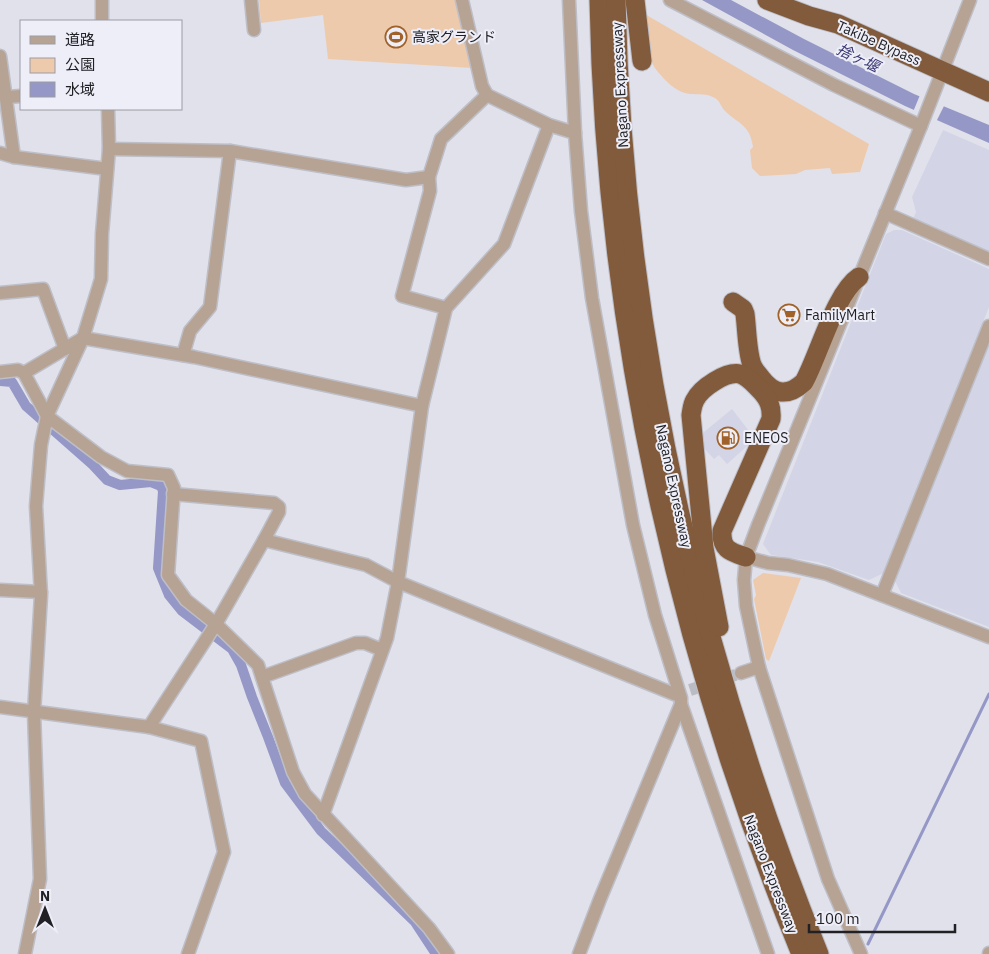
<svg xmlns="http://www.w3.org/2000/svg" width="989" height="954" font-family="'IBM Plex Sans','Noto Sans JP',sans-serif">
<rect width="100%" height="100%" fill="#e0e1eb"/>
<g fill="#d3d5e6">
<polygon points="943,130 989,150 989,251 913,219 916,212 912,197"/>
<polygon points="894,230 902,230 989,269 989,307 884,573 869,580 818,562 771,555 763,544 886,234"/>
<polygon points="989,344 989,627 901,593 894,579"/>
<polygon points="732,409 755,439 727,464 719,455 714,459 700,444 704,432"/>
</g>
<g fill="#eecaad">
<polygon points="259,0 459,0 472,68 328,59 323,15 261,23"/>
<path d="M 643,13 L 869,144 L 860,172 L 832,174 L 830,168 L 805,170 L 796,174 L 760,176 L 752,168 L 750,150 L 753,147 C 750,124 738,124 724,110 C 721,106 719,100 715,98 C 705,92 694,96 685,93 C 675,91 664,79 658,72 C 645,57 646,31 643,13 Z"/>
<polygon points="763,573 801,578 769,661 766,659 754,599 756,595 753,580"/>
</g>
<polygon fill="#9597c6" points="702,0 731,0 804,39 914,94 989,125 989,143 905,106 793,50"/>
<polygon fill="#e0e1eb" points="919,93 945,104 936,122 913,112 920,95"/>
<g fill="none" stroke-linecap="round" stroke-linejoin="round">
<polyline stroke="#9597c6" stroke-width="3" points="868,944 989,694"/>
<polyline stroke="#9597c6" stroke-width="10" points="0,381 12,382 26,406 93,465 107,480 120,485 151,482 161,486 163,491 158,568 169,595 182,611 232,649 241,665 252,697 268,737 285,783 321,831 415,922 436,954"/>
<polyline stroke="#babbc3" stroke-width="12" stroke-dasharray="12 6" stroke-linecap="butt" points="690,690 741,673"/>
<g stroke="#bebec7" stroke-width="15">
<g id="minor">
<polyline points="102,0 102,21"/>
<polyline points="251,0 254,30"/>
<polyline points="462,0 482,86 487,95 549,125 575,133"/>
<polyline points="569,0 575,133 581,211 592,298 633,525 655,615 681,698 681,704 768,954"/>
<polyline points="670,0 834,85 921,126"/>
<polyline points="0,56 14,157"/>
<polyline points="7,97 21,96"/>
<polyline points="109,149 230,151 406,180 429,177"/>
<polyline points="0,153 14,157 107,169"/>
<polyline points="885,213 989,259"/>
<polyline points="0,293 43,289 65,349"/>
<polyline points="446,308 402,296 430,191 429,177 441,139 487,95"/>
<polyline points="183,355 190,331 210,307 230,151"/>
<polyline points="0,372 18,370 24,373 47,416 101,457 127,471 168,475 174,488 168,575 186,600 216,624 258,665 293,772 305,794 429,928 448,954"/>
<polyline points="24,373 83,338 194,357 422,406"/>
<polyline points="173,494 274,503 279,507 279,512 264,540"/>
<polyline points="746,557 768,563 788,565 827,574 989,637"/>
<polyline points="0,590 41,592"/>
<polyline points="882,595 989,326"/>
<polyline points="741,673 759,667"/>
<polyline points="262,677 356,643 365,643 382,650"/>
<polyline points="0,707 149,727 216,624 264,540 366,565 398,582 679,696"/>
<polyline points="149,727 201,741 224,852 188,954"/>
<polyline points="323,815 387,638 398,582 422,406 446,308 504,244 549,125"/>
<polyline points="25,954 40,879 34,713 41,595 36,506 41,445 47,416 83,338 101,279 102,234 109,149 108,109"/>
<polyline points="579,954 600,899 681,704"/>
<polyline points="861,954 828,879 759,667 746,606 744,580 746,557 758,525 921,126 970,0"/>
<polyline points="989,954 989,953"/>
</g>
</g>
<g stroke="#bebec7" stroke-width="21">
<g id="highway">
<path d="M 599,0 C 605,327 677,652 801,954"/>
<path d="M 616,0 C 623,332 695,647 819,954"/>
<polyline points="635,0 642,61"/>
<polyline points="767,0 809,16 838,24 989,92"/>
<path d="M 733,302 L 743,309 L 745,314 C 747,329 747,351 752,365 C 754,370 758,374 761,378 C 774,395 788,397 804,382 C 819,355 835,293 859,277"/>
<path d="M 719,627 L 704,548 L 691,415 C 692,410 692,405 695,400 C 701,388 726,371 740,374 C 749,377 754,384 761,391 C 769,400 772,407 771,419 L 722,531 C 721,550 731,552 746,557"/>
</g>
</g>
<use href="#minor" stroke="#b6a394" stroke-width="12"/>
<use href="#highway" stroke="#815b3b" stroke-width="19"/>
</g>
<defs>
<g id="stadium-ring" transform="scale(1.125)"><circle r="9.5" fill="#edeef8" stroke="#a06228" stroke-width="1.5"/><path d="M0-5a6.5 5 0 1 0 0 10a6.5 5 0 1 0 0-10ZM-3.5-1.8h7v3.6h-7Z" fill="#a06228"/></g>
<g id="supermarket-ring" transform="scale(1.125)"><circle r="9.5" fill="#edeef8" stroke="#a06228" stroke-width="1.5"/><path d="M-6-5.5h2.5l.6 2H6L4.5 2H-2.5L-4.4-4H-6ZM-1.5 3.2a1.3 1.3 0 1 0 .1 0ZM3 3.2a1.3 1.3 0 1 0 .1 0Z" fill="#a06228"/></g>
<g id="fuel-ring" transform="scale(1.125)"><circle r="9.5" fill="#edeef8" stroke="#a06228" stroke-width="1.5"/><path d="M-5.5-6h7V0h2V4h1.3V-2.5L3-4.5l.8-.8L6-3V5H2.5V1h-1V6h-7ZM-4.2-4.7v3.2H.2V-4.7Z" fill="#a06228"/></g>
</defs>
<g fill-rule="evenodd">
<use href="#stadium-ring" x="396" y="37"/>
<use href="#supermarket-ring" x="789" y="315"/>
<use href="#fuel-ring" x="728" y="438"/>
</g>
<g text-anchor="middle" stroke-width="4" stroke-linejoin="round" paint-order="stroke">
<g font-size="14" fill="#212125" stroke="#edeef8" text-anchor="start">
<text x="412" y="42">高家グランド</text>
<text x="805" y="320">FamilyMart</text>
<text x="744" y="443">ENEOS</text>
</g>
<g font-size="14" fill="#212125" stroke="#edeef8">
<text transform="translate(879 43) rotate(24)" y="5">Takibe Bypass</text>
<text transform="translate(620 85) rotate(-93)" y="5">Nagano Expressway</text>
<text transform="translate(674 486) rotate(78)" y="5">Nagano Expressway</text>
<text transform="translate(771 874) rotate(69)" y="5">Nagano Expressway</text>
</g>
<g font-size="15" font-style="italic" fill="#3b3873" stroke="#edeef8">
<text transform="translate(858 58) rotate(26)" y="5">捨ヶ堰</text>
</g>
</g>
<rect x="20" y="20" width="162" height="90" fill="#edeef8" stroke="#9b9ca4"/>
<rect x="30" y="36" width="25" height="8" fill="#b6a394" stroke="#9b9ca4"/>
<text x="65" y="45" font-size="15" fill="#212125">道路</text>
<rect x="30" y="58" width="25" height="15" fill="#eecaad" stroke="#9b9ca4"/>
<text x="65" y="70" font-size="15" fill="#212125">公園</text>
<rect x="30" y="82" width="25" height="15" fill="#9597c6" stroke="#9b9ca4"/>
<text x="65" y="95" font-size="15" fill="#212125">水域</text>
<g transform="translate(45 909)" stroke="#edeef8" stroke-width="4" paint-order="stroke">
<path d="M0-4L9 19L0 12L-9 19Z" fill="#212125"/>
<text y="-8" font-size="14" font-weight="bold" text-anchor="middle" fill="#212125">N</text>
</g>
<path d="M809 924v8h146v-8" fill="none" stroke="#212125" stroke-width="2.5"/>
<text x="816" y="924" font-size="15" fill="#212125" stroke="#edeef8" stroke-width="4" paint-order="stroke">100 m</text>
</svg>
